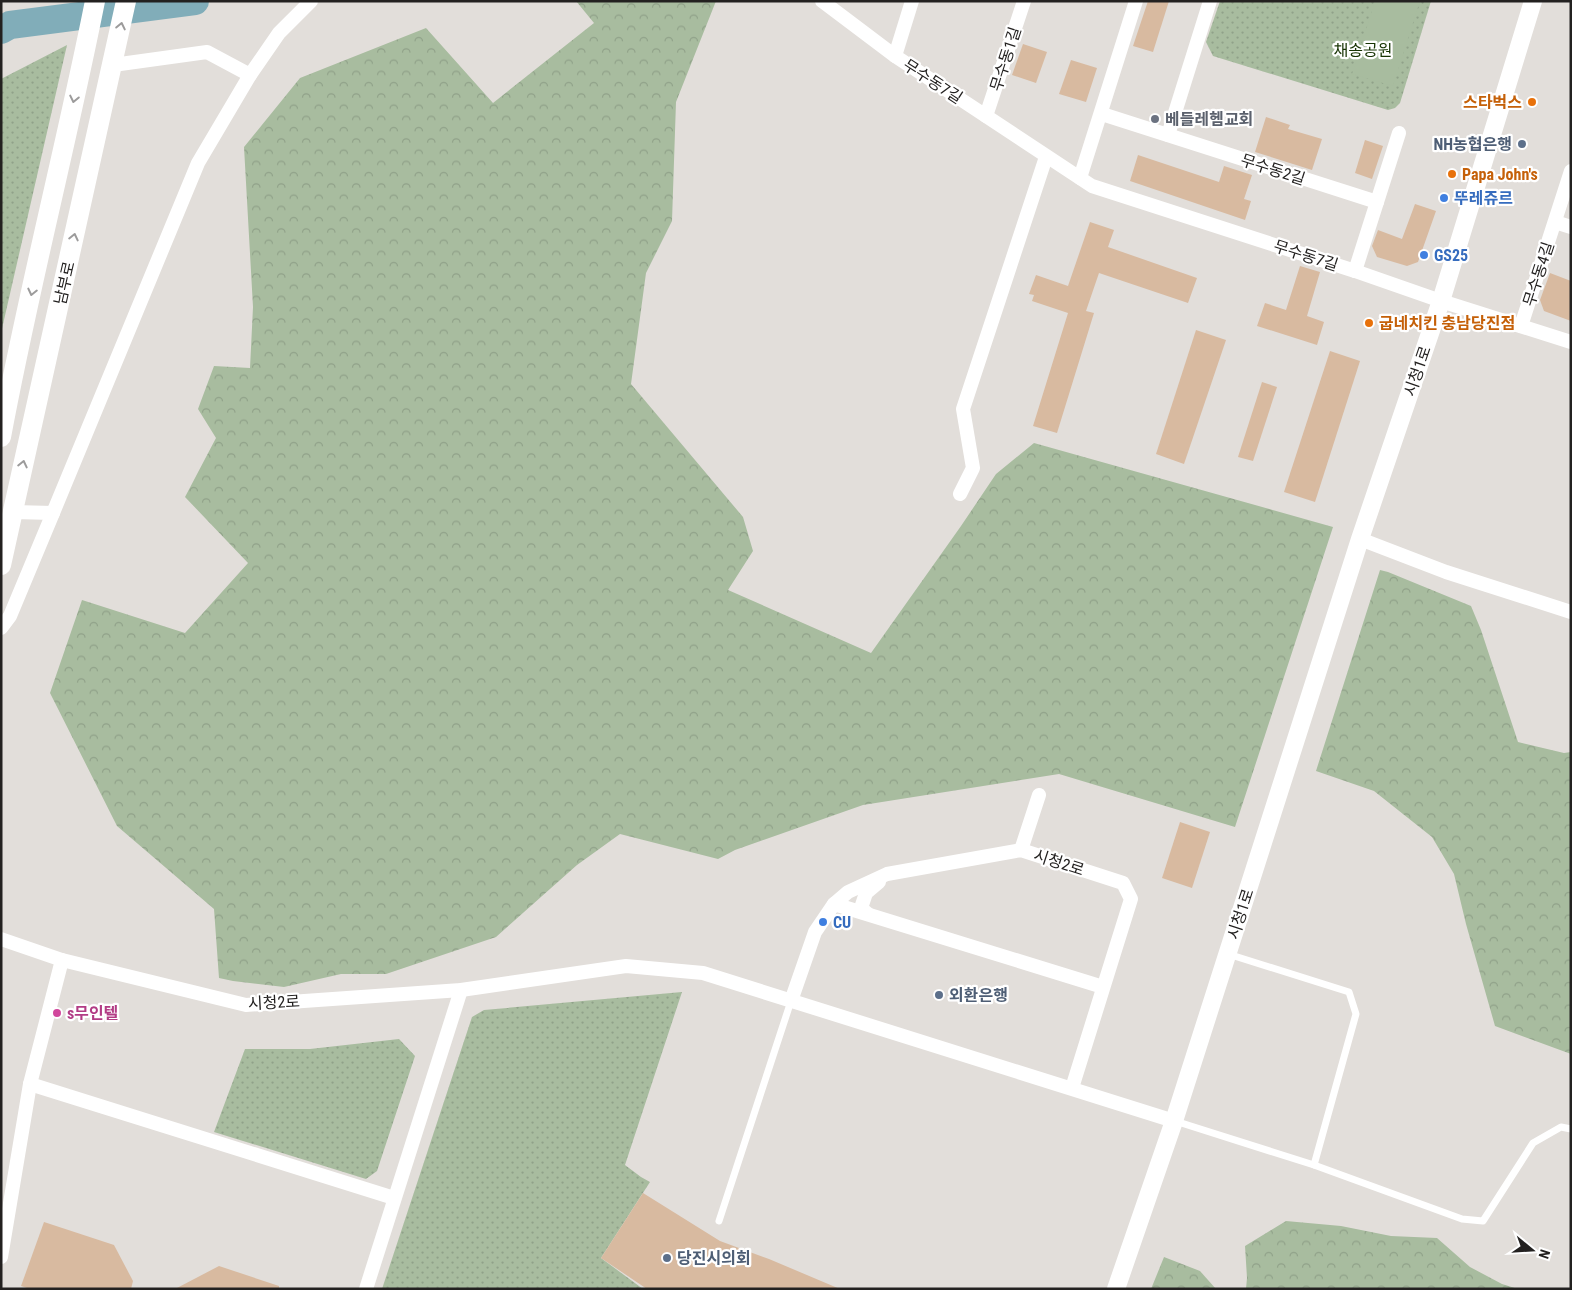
<svg xmlns="http://www.w3.org/2000/svg" width="1572" height="1290" font-family="'Roboto Condensed','Noto Sans KR',sans-serif">
<defs>
<pattern id="green-dots" width="8" height="8" patternUnits="userSpaceOnUse" patternTransform="scale(1.25)"><rect width="8" height="8" fill="#a8bc9f"/><path d="M2 2h.1M6 6h.1" fill="none" stroke="#90a189" stroke-width="1.8" stroke-linecap="round"/></pattern>
<pattern id="forest-crowns" width="20" height="18" patternUnits="userSpaceOnUse" patternTransform="scale(1.25)"><rect width="20" height="18" fill="#a8bc9f"/><path d="M2 6a3 3 0 1 1 6 0M12 15a3 3 0 1 1 6 0" fill="none" stroke="#90a189"/></pattern>
</defs>
<rect width="100%" height="100%" fill="#e2deda"/>
<g fill="url(#green-dots)">
<polygon points="1220,1 1431,1 1400,103 1395,108 1388,110 1213,56 1206,42"/>
<polygon points="67,45 1,333 1,79"/>
<polygon points="682,992 625,1165 641,1177 650,1182 601,1258 643,1289 382,1289 472,1017 484,1010"/>
<polygon points="399,1039 415,1056 377,1171 366,1179 214,1132 245,1049 310,1049"/>
</g>
<g fill="url(#forest-crowns)">
<polygon points="576,1 716,1 676,102 672,221 646,273 631,384 743,517 753,551 728,590 871,653 961,526 996,474 1034,443 1333,527 1235,827 1059,774 863,805 735,850 718,859 620,834 577,865 496,937 386,974 341,974 284,987 233,981 219,978 214,909 117,826 50,693 82,600 185,633 248,563 185,497 216,438 198,409 214,366 250,368 253,307 244,147 300,78 426,28 493,103 594,23"/>
<polygon points="1380,570 1388,572 1471,606 1481,630 1518,742 1564,753 1571,752 1571,1054 1495,1026 1466,924 1454,874 1432,837 1374,791 1316,771"/>
<polygon points="1286,1221 1341,1226 1391,1236 1437,1238 1470,1267 1502,1284 1518,1289 1246,1289 1247,1278 1245,1246"/>
<polygon points="1164,1257 1200,1271 1216,1289 1151,1289"/>
</g>
<polygon fill="#a8bc9f" points="1375,1 1420,1 1393,86 1352,74"/>
<g fill="none" stroke-linecap="round" stroke-linejoin="round">
<polyline stroke="#81adb9" stroke-width="28" points="1,30 10,25 195,1"/>
</g>
<g fill="#d8baa0">
<polygon points="1148,1 1169,1 1153,52 1133,46"/>
<polygon points="1023,44 1047,52 1036,83 1012,75"/>
<polygon points="1071,60 1097,68 1086,102 1059,94"/>
<polygon points="1266,117 1290,125 1288,129 1322,139 1312,170 1255,152"/>
<polygon points="1365,140 1383,146 1372,179 1355,173"/>
<polygon points="1138,155 1219,182 1224,166 1252,175 1244,199 1251,201 1245,220 1130,181"/>
<polygon points="1415,204 1436,211 1418,262 1407,266 1377,257 1372,246 1378,230 1402,239"/>
<polygon points="1090,222 1114,230 1108,247 1197,278 1188,303 1099,273 1086,311 1094,313 1057,433 1033,426 1068,313 1032,301 1034,295 1029,294 1036,275 1068,286"/>
<polygon points="1300,266 1320,272 1307,316 1324,322 1317,345 1257,326 1265,303 1286,310"/>
<polygon points="1550,273 1571,281 1571,321 1544,311 1540,300"/>
<polygon points="1196,330 1226,340 1184,464 1156,454"/>
<polygon points="1330,351 1360,361 1315,502 1284,492"/>
<polygon points="1262,382 1277,387 1253,461 1238,457"/>
<polygon points="1180,822 1210,832 1192,888 1162,878"/>
<polygon points="643,1193 720,1241 769,1259 840,1289 647,1289 601,1258"/>
<polygon points="44,1222 114,1245 133,1281 131,1289 30,1289 21,1286"/>
<polygon points="219,1266 279,1286 279,1289 175,1289"/>
</g>
<g fill="none" stroke-linecap="round" stroke-linejoin="round">
<g stroke="#fff" stroke-width="7">
<polyline points="1228,954 1349,992 1356,1014 1314,1165"/>
<polyline points="1175,1121 1314,1165 1462,1219 1483,1221 1533,1143 1561,1127 1571,1129"/>
<polyline points="719,1221 791,1001"/>
</g>
<g stroke="#fff" stroke-width="14">
<polyline points="822,1 895,56 1092,186 1355,271 1441,301 1571,342"/>
<polyline points="895,56 912,1"/>
<polyline points="113,65 207,52 250,75"/>
<polyline points="1102,114 1377,202"/>
<polyline points="986,116 1024,1"/>
<polyline points="1168,135 1210,1"/>
<polyline points="1080,178 1136,1"/>
<polyline points="1555,222 1571,227"/>
<polyline points="1355,271 1399,133"/>
<polyline points="1521,326 1571,171"/>
<polyline points="960,494 973,468 963,409 1046,157"/>
<polyline points="13,512 53,513 198,163 250,75 279,33 311,1"/>
<polyline points="1360,539 1446,572 1571,612"/>
<polyline points="1,628 10,616 53,513"/>
<polyline points="1021,850 1039,795"/>
<polyline points="834,904 1103,987"/>
<polyline points="868,914 861,908 866,893 879,882"/>
<polyline points="1,939 62,960 246,1005 461,990 626,966 703,973 1174,1121"/>
<polyline points="791,1001 815,932 834,904 848,892 887,874 1021,850 1123,883 1131,899 1072,1088"/>
<polyline points="30,1084 394,1198"/>
<polyline points="1,1257 30,1084 62,960"/>
<polyline points="366,1289 461,990"/>
</g>
<polyline stroke="#fff" stroke-width="18" points="1116,1289 1174,1121 1360,539 1441,301 1533,1"/>
<g stroke="#fff" stroke-width="20">
<path d="M 1,437 C 28,291 66,147 95,1"/>
<polyline points="1,565 126,1"/>
</g>
</g>
<defs><path id="oneway-chevron" d="M-2-3.5L2.5 0L-2 3.5" fill="none" stroke-width="1.6" stroke-linecap="round" stroke-linejoin="round" transform="scale(1.25)"/></defs>
<g stroke="#9c9b9b">
<use href="#oneway-chevron" transform="translate(121 26) rotate(-78)"/>
<use href="#oneway-chevron" transform="translate(74 99) rotate(102)"/>
<use href="#oneway-chevron" transform="translate(74 237) rotate(-77)"/>
<use href="#oneway-chevron" transform="translate(32 292) rotate(103)"/>
<use href="#oneway-chevron" transform="translate(23 464) rotate(-77)"/>
</g>
<g fill="#e8710a" stroke="#fff" stroke-width="2">
<circle cx="1532" cy="102" r="5"/>
<circle cx="1452" cy="174" r="5"/>
<circle cx="1369" cy="323" r="5"/>
</g>
<circle fill="#6b7280" stroke="#fff" stroke-width="2" cx="1155" cy="119" r="5"/>
<g fill="#5c6f8a" stroke="#fff" stroke-width="2">
<circle cx="1522" cy="144" r="5"/>
<circle cx="939" cy="995" r="5"/>
<circle cx="667" cy="1258" r="5"/>
</g>
<g fill="#3f7fe0" stroke="#fff" stroke-width="2">
<circle cx="1444" cy="198" r="5"/>
<circle cx="1424" cy="255" r="5"/>
<circle cx="823" cy="922" r="5"/>
</g>
<circle fill="#d1479c" stroke="#fff" stroke-width="2" cx="57" cy="1013" r="5"/>
<g text-anchor="middle" stroke-width="4.5" stroke-linejoin="round" paint-order="stroke">
<g font-size="16" fill="#173303" stroke="#fff">
<text x="1363" y="56">채송공원</text>
</g>
<g font-size="16" fill="#232120" stroke="#fff">
<text transform="translate(1005 59) rotate(-72)" y="6">무수동1길</text>
<text transform="translate(933 81) rotate(33)" y="6">무수동7길</text>
<text transform="translate(1273 169) rotate(18)" y="6">무수동2길</text>
<text transform="translate(1306 255) rotate(18)" y="6">무수동7길</text>
<text transform="translate(1538 274) rotate(-72)" y="6">무수동4길</text>
<text transform="translate(64 283) rotate(-77)" y="6">남부로</text>
<text transform="translate(1417 371) rotate(-71)" y="6">시청1로</text>
<text transform="translate(1059 862) rotate(18)" y="6">시청2로</text>
<text transform="translate(1240 914) rotate(-72)" y="6">시청1로</text>
<text transform="translate(274 1002) rotate(-3)" y="6">시청2로</text>
</g>
<g font-size="16" font-weight="bold" fill="#c56008" stroke="#fff" text-anchor="start">
<text x="1522" y="108" text-anchor="end">스타벅스</text>
<text x="1462" y="180">Papa John's</text>
<text x="1379" y="329">굽네치킨 충남당진점</text>
</g>
<g font-size="16" font-weight="bold" fill="#5b616d" stroke="#fff" text-anchor="start">
<text x="1165" y="125">베들레헴교회</text>
</g>
<g font-size="16" font-weight="bold" fill="#4e5e75" stroke="#fff" text-anchor="start">
<text x="1512" y="150" text-anchor="end">NH농협은행</text>
<text x="949" y="1001">외환은행</text>
<text x="677" y="1264">당진시의회</text>
</g>
<g font-size="16" font-weight="bold" fill="#366cbe" stroke="#fff" text-anchor="start">
<text x="1454" y="204">뚜레쥬르</text>
<text x="1434" y="261">GS25</text>
<text x="833" y="928">CU</text>
</g>
<g font-size="16" font-weight="bold" fill="#b23c85" stroke="#fff" text-anchor="start">
<text x="67" y="1019">s무인텔</text>
</g>
</g>
<rect width="1572" height="1290" fill="none" stroke="#232120" stroke-width="5"/>
<g transform="translate(1532 1250) rotate(108)" stroke="#ffffff" stroke-width="4" paint-order="stroke">
<path d="M0-4L9 19L0 12L-9 19Z" fill="#232120"/>
<text y="-8" font-size="14" font-weight="bold" text-anchor="middle" fill="#232120">N</text>
</g>
</svg>
